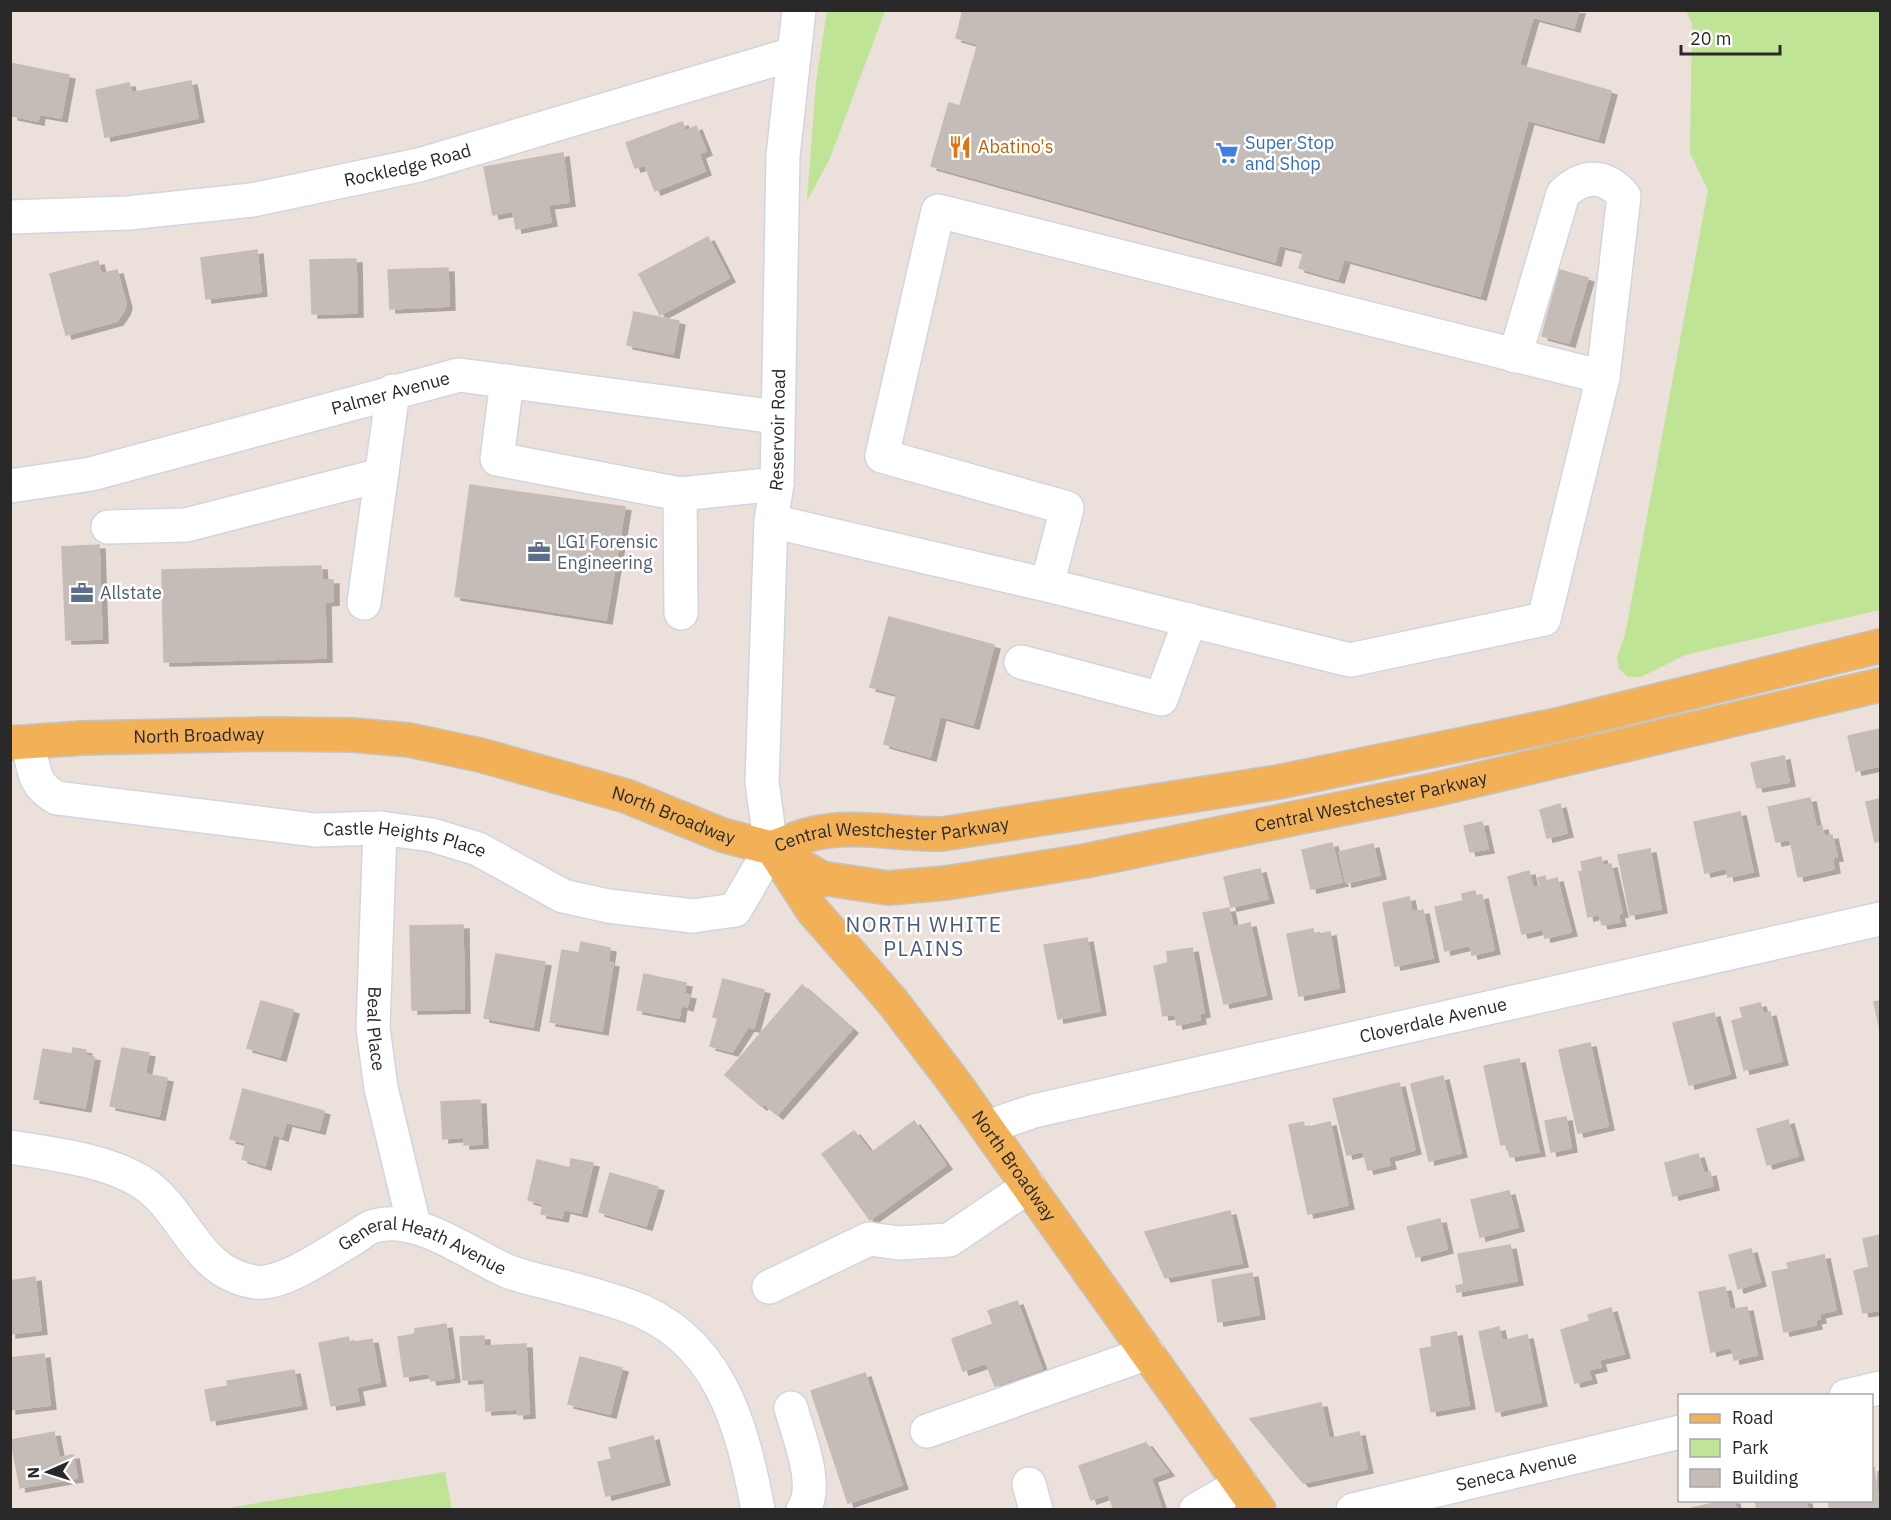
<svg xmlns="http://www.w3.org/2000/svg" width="1891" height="1520" font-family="'IBM Plex Sans',sans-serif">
<defs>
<filter id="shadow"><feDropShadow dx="6" dy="4" stdDeviation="0" flood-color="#0004"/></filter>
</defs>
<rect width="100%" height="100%" fill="#ebe0da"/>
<g fill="#bfe495">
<polygon points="827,11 885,11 830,158 807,201 816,82"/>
<polygon points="1686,11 1880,11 1880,610 1685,655 1641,677 1628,677 1619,669 1617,657 1625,635 1708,190 1690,153 1692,24"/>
<polygon points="445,1472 452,1509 221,1509"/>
</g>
<g fill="#c4bcb6" stroke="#c7bcb4" stroke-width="1.5" filter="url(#shadow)">
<polygon points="963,10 1579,10 1574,28 1533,17 1519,65 1611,91 1598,139 1528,120 1480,296 1344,259 1338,279 1299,268 1304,251 1279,245 1275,262 931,166 949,103 960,106 978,44 956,38"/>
<polygon points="10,63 69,75 61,118 39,114 38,121 12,116"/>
<polygon points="191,81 198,118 105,137 96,90 129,83 131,93"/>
<polygon points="682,122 686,131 696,126 706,151 699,154 705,171 655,191 645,165 635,168 626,143"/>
<polygon points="563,153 569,202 548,205 551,222 516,229 513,211 493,215 484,167"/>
<polygon points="708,237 729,278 660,315 639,274"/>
<polygon points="257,250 261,292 206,299 201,258"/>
<polygon points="356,259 357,313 312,314 310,260"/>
<polygon points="98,261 101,274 117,270 126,304 124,311 117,321 66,335 50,274"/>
<polygon points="448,268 449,306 390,309 388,270"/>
<polygon points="1560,270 1588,278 1569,343 1542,336"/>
<polygon points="634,312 679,321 673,354 627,345"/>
<polygon points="470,485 625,507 606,620 455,596"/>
<polygon points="99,545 102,639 66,640 62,547"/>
<polygon points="321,566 322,580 333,580 333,601 325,602 326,658 164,662 162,570"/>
<polygon points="889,617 994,645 973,725 940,716 930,757 884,744 897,694 870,687"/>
<polygon points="1880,729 1880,766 1856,771 1848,736"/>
<polygon points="1784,756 1789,782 1757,788 1751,763"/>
<polygon points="1810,798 1816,827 1822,826 1824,837 1832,835 1837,857 1832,858 1834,869 1798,877 1790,839 1776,842 1768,807"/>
<polygon points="1880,799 1880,841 1875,842 1866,802"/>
<polygon points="1560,804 1567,833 1547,838 1540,810"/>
<polygon points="1740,812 1753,872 1728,877 1727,868 1705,873 1694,822"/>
<polygon points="1482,822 1488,849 1470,852 1464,826"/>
<polygon points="1332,843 1342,882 1311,889 1302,850"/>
<polygon points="1373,844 1380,875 1346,883 1339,852"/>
<polygon points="1650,849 1661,909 1630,915 1618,855"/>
<polygon points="1601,857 1603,866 1611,864 1622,913 1618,914 1620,922 1602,925 1599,914 1588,917 1579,872 1583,871 1581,862"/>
<polygon points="1260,869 1268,899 1231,907 1224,877"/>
<polygon points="1529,871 1533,888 1540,886 1538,878 1545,876 1546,881 1557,878 1571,932 1545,938 1543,929 1522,934 1508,877"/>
<polygon points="1475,891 1476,897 1482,895 1494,950 1472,955 1470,945 1445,951 1435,907 1463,901 1462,894"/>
<polygon points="1409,897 1412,912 1423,910 1433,958 1395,966 1383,903"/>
<polygon points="1229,908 1233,927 1250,923 1266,995 1224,1004 1203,913"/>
<polygon points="463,925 464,1009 412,1010 410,926"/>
<polygon points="1313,929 1314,935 1330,932 1339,988 1299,996 1287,934"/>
<polygon points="1087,938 1100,1011 1058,1019 1044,945"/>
<polygon points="581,942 610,948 608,962 613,963 602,1031 550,1022 562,950 579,953"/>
<polygon points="1192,948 1204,1013 1199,1014 1200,1020 1177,1025 1175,1014 1163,1016 1154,966 1168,963 1167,952"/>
<polygon points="496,954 545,962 533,1027 484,1018"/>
<polygon points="644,974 686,983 684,994 690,995 687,1007 681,1005 679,1018 637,1010"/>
<polygon points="723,979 764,990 754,1028 748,1027 732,1052 710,1046 718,1018 713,1017"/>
<polygon points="802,985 852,1029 777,1115 764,1104 761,1106 725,1075"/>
<polygon points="261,1001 293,1010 280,1057 247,1048"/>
<polygon points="1880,1001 1880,1030 1874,1002"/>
<polygon points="1760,1003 1763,1014 1770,1012 1782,1061 1744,1070 1732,1021 1743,1018 1740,1008"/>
<polygon points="1714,1013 1730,1074 1689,1085 1673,1023"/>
<polygon points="1590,1043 1608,1126 1578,1133 1559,1050"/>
<polygon points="73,1048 86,1050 85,1055 94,1057 85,1108 34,1099 43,1049 72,1054"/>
<polygon points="122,1048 149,1053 145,1074 167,1078 159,1116 110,1106"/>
<polygon points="1519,1059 1539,1152 1510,1157 1507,1144 1501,1145 1484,1066"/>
<polygon points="1443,1076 1461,1153 1429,1161 1411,1084"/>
<polygon points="1399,1083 1415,1150 1388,1157 1390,1165 1368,1170 1363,1151 1347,1155 1333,1099"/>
<polygon points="243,1089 324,1111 319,1130 286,1122 282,1137 273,1134 265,1166 242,1159 246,1143 230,1139"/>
<polygon points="480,1100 482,1144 464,1145 464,1137 443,1139 441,1102"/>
<polygon points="1566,1117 1571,1148 1551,1152 1545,1121"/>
<polygon points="1788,1120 1798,1156 1767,1165 1757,1129"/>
<polygon points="914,1121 946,1165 870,1220 822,1154 854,1131 871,1153"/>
<polygon points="1303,1122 1305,1128 1330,1122 1348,1205 1308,1214 1289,1125"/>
<polygon points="1698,1154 1704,1174 1710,1172 1713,1186 1673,1196 1665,1163"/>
<polygon points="571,1159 593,1163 581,1213 564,1209 562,1218 541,1214 543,1204 528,1200 537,1160 570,1168"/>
<polygon points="610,1173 658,1187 646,1226 599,1212"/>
<polygon points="1509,1191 1518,1227 1480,1237 1471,1200"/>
<polygon points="1230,1211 1242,1263 1165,1278 1145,1232"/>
<polygon points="1440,1219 1447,1249 1416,1257 1407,1227"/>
<polygon points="1880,1235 1880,1310 1863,1313 1854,1271 1869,1267 1863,1239"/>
<polygon points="1510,1245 1517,1281 1457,1292 1456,1286 1464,1284 1458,1254"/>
<polygon points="1751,1249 1760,1282 1738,1289 1729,1255"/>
<polygon points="1824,1255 1836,1310 1819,1314 1820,1319 1815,1320 1816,1325 1784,1332 1772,1272 1789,1269 1787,1263"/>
<polygon points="1252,1273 1259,1315 1218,1322 1212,1280"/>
<polygon points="35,1277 41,1330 10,1334 10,1281"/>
<polygon points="1725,1287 1730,1310 1747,1307 1757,1355 1734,1360 1732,1347 1711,1352 1699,1292"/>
<polygon points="1017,1301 1042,1369 995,1386 986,1363 963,1371 952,1339 993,1324 988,1311"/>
<polygon points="1611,1308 1624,1354 1599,1360 1601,1367 1588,1370 1591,1379 1575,1383 1561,1330 1590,1321 1588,1315"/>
<polygon points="446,1324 454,1378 431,1381 429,1373 404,1377 398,1337 415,1334 415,1329"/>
<polygon points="1499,1327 1502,1341 1527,1335 1541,1402 1496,1412 1479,1332"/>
<polygon points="1456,1332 1469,1405 1431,1412 1420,1349 1432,1347 1431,1337"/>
<polygon points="484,1336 484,1346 526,1344 529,1414 518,1415 517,1409 486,1411 484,1379 463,1380 460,1337"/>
<polygon points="348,1337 350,1343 372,1339 380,1382 356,1387 359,1401 331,1406 319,1343"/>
<polygon points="44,1354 50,1405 10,1410 10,1358"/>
<polygon points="580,1357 622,1368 610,1414 568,1404"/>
<polygon points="294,1370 301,1405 211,1421 205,1390 228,1386 227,1381"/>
<polygon points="865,1373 902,1485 848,1503 811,1391"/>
<polygon points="1321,1403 1329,1439 1359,1432 1367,1469 1303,1483 1250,1419"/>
<polygon points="54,1432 59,1458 73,1455 77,1478 20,1488 11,1440"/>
<polygon points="653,1436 664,1481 606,1496 598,1462 612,1459 609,1448"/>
<polygon points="1146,1443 1168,1472 1151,1478 1162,1510 1114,1510 1108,1494 1091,1500 1079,1466"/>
<polygon points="1874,1467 1880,1510 1830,1510 1828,1500 1872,1500 1872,1468"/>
<polygon points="1727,1500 1734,1500 1736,1510 1692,1508"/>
<polygon points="1755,1500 1806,1500 1808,1510 1757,1510"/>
</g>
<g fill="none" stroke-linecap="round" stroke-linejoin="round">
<g stroke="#cfd6e2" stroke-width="36">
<g id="minor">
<path id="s1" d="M 10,217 L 128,213 L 252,200 L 419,165 L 793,54"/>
<path d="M 1515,356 L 1563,194 C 1583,174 1605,174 1624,196 L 1603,377"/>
<polyline points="507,381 497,459 680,494 777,484"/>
<path id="s2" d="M 10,486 L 91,474 L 459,375 L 777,417"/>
<polyline points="680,494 681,613"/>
<polyline points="771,521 1047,585 1350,660 1544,619 1603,377 938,211 882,456 1067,508 1047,585"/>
<polyline points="108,527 186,525 381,475"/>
<polyline points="364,603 393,391"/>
<polyline points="1021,662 1161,699 1190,620"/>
<path id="s3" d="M 28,742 C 34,768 32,785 57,798 L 315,830 L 380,828 L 432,835 L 478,849 L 563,896 L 608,906 L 693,916 L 735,910 L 771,848 L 762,782 L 771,521 L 777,484 L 783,156 L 799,10"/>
<path id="s4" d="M 380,828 L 373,1028 L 381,1088 L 414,1225"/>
<path id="s5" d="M 987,1127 L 1034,1111 L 1880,919"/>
<path id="s6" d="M 10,1147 C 52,1154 103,1159 140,1181 C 187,1210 193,1272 255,1282 C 283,1286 329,1252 354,1238 C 360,1234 367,1228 374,1226 C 418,1214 468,1254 507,1271 C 521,1277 538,1280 553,1284 C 577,1290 602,1297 626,1305 C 719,1336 742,1424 758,1510"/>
<polyline points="769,1287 869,1239 899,1243 949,1240 1029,1186"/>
<polyline points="1846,1396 1880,1388"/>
<path d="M 791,1408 C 798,1434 820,1487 803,1510"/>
<polyline points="927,1431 1148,1353"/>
<polyline points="1029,1484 1036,1510"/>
<polyline points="1196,1510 1241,1484"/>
<path id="s7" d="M 1353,1510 L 1680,1432"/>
</g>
</g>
<g stroke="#c3c3c3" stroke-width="36">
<g id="major">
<path id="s8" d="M 10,743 L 82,738 L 272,734 L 352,735 L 409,740 L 480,755 L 626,796 L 722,835 L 771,848 L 821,878 L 888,888 L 946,883 L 1085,861 L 1433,790 L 1880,685"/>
<path id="s9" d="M 771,848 C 786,843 801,836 816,833 C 857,824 900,835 942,834 L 1278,782 L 1557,725 L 1880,646"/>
<path id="s10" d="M 776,854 L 813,911 L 892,1001 L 954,1082 L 1259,1510"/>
</g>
</g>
<use href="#minor" stroke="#fff" stroke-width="33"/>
<use href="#major" stroke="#f3b157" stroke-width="33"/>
</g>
<defs>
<g id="restaurant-bare" transform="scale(1.8)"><path d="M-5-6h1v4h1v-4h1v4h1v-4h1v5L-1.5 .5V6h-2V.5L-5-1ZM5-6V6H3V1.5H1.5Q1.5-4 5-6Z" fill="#e8710a" stroke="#fff" stroke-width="2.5" paint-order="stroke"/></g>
<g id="supermarket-bare" transform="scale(1.8)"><path d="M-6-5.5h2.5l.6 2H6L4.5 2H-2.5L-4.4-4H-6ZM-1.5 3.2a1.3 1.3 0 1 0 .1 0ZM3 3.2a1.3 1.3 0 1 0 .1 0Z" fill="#3f7fe0" stroke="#fff" stroke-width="2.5" paint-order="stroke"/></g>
<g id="office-bare" transform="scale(1.8)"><path d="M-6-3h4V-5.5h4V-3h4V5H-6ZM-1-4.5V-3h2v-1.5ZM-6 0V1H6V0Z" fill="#5c6f8a" stroke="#fff" stroke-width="2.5" paint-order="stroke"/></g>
</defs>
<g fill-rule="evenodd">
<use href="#restaurant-bare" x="960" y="147"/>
<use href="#supermarket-bare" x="1227" y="153"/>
<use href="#office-bare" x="539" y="552"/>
<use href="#office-bare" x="82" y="593"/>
</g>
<g text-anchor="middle" stroke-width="5" stroke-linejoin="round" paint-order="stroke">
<g font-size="18" fill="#366cbe" stroke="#fff" text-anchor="start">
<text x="1245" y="149">Super Stop<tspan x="1245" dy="21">and Shop</tspan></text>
</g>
<g font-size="18" fill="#c56008" stroke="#fff" text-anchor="start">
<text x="978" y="153">Abatino's</text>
</g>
<g font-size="18" fill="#292929" stroke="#fff">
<text dy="6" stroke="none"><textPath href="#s1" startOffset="402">Rockledge Road</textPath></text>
<text dy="6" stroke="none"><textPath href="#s2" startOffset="392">Palmer Avenue</textPath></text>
<text dy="6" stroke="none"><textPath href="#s3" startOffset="1254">Reservoir Road</textPath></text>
<text dy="6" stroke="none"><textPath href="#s8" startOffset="189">North Broadway</textPath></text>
<text dy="6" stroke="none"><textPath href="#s8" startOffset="1395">Central Westchester Parkway</textPath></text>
<text dy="6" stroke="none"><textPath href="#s8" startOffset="675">North Broadway</textPath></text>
<text dy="6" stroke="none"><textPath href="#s9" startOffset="123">Central Westchester Parkway</textPath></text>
<text dy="6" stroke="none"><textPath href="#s3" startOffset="417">Castle Heights Place</textPath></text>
<text dy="6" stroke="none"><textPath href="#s5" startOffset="459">Cloverdale Avenue</textPath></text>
<text dy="6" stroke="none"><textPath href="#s4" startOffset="201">Beal Place</textPath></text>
<text dy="6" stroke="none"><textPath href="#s10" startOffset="393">North Broadway</textPath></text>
<text dy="6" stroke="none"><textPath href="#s6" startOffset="476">General Heath Avenue</textPath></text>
<text dy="6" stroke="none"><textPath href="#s7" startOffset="168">Seneca Avenue</textPath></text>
</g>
<g font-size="18" fill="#4e5e75" stroke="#fff" text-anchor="start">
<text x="557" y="548">LGI Forensic<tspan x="557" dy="21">Engineering</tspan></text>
<text x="100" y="599">Allstate</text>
</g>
<g font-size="21" letter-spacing="1.5" fill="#485b7a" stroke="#fff">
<text x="924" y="932">NORTH WHITE<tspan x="924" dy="24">PLAINS</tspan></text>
</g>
</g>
<rect width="1891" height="1520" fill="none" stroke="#292929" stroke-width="24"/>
<rect x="1678" y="1394" width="195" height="108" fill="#ffffff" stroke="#a9a9a9" stroke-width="1.5"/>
<rect x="1690" y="1414" width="30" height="9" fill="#f3b157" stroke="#a9a9a9" stroke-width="1.5"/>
<text x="1732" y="1424" font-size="18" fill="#292929">Road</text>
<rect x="1690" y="1439" width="30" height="18" fill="#bfe495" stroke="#a9a9a9" stroke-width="1.5"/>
<text x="1732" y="1454" font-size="18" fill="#292929">Park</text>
<rect x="1690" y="1469" width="30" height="18" fill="#c4bcb6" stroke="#a9a9a9" stroke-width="1.5"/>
<text x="1732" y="1484" font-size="18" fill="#292929">Building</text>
<g transform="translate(48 1472) rotate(267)" stroke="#ffffff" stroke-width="4.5" paint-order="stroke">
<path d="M0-4.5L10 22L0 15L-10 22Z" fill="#292929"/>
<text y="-9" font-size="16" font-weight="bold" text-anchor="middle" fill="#292929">N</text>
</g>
<path d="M1681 45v9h99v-9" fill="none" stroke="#292929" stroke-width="3"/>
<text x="1690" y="45" font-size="18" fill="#292929" stroke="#ffffff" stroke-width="4.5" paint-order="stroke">20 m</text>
</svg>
